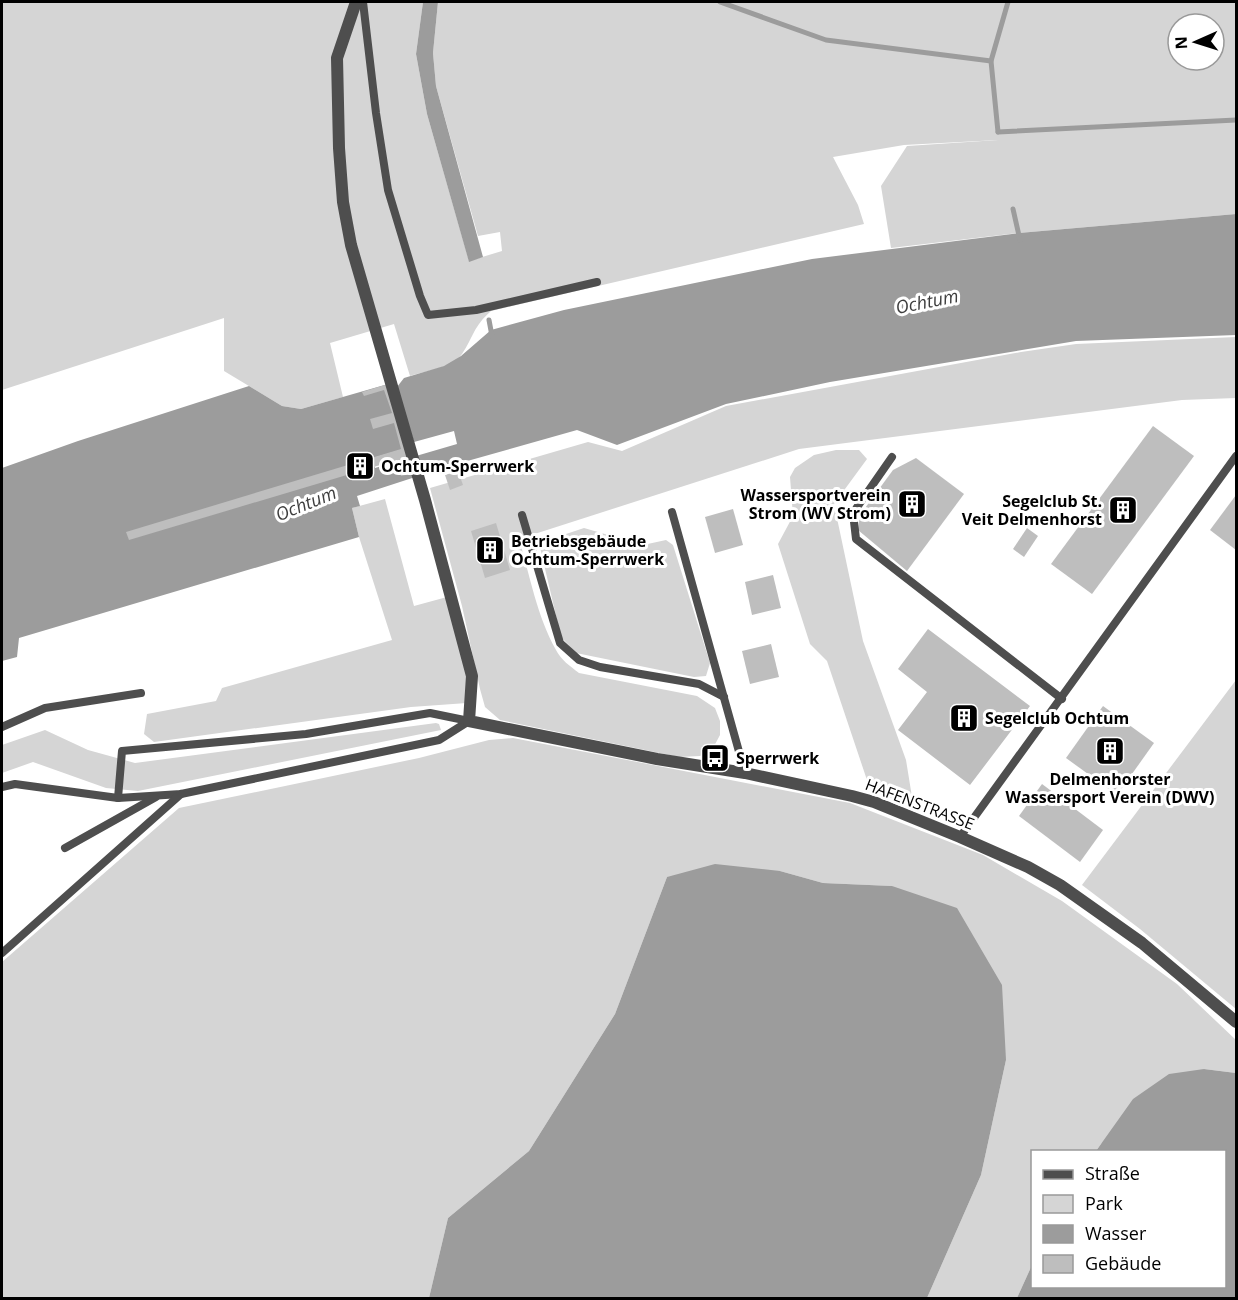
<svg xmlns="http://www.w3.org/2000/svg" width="1238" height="1300" font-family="'Open Sans',sans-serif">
<rect width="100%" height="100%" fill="#fff"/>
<g fill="#d5d5d5" fill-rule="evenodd">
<path d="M 2,2 L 423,2 L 416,54 L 427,114 L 469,261 L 502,251 L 500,232 L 478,236 L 436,86 L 433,53 L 438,2 L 1236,2 L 1236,214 L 1019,233 L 891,248 L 881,186 L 907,146 L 998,140 L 904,145 L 833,157 L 858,205 L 864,224 L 491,311 C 473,327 474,336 462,354 C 452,368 425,371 410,376 L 394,324 L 330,343 L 343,397 L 301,409 L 282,406 L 224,371 L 224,318 L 2,390 ZM 1178,24 L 1214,24 L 1214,60 L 1178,60 Z"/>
<path d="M 1236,337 L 1236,398 L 1182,400 L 799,449 L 519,539 C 530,576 537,616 556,650 C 561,660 570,666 579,673 L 697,696 L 715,708 L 720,721 L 720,735 L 712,750 L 700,756 L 679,757 L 500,720 L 485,707 L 480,689 L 462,606 L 430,488 L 588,442 L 622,451 L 726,406 L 1021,352 L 1076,344 Z"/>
<polygon points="836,450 859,450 867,459 834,504 863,641 906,760 912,797 902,803 870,789 827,661 810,644 778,544 793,516 790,477 795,468 814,455"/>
<polygon points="385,499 414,606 447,597 467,676 467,703 411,707 154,742 144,734 147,714 216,701 222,688 392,640 359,537 352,508"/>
<polygon points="584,528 643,545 666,540 673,545 710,663 706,676 694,677 576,653 561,637 539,543"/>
<polygon points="1236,680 1236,1009 1140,929 1082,885"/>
<polygon points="436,723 439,724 441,730 138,791 106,788 33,762 2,773 2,745 45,730 88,750 135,763"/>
<polygon points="513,738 850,803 983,855 1062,901 1177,984 1236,1040 1236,1073 1204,1069 1101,1144 1096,1151 1032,1152 1032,1265 1017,1298 927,1298 981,1175 1006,1060 892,886 823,883 780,871 667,877 615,1014 529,1151 448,1218 429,1298 2,1298 2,962 179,808 419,758 489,740"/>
</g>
<g fill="#9c9c9c">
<polygon points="423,2 438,2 433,53 436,86 483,257 469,262 427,114 416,54"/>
<polygon points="1236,214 1236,335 1076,341 830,382 726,404 617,445 577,430 446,467 357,496 360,506 352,508 359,537 19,638 17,657 2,661 2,468 78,441 249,386 282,406 301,409 388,384 407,448 373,458 375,468 457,444 454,431 414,442 397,387 404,378 444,366 461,356 491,330 564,310 812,259 1019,233"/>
<polygon points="715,864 780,871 823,883 892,886 957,908 1002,985 1006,1060 981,1175 927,1298 429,1298 448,1218 529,1151 615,1014 667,877"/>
<polygon points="1204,1069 1236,1073 1236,1298 1017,1298 1032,1265 1032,1286 1224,1286 1224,1152 1096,1151 1133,1099 1169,1074"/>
</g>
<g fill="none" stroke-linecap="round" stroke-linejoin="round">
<g stroke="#9c9c9c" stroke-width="5">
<polyline points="720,2 826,40 991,61"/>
<polyline points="998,132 1236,120"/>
<polyline points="998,132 991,61 1008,2"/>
<polyline points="1013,209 1020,240"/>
<polyline points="489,320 492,336"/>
</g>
</g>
<g fill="#bebebe">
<polygon points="388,384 414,473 401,476 397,460 129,540 126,532 401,449 394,423 373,429 370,419 392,413 384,390 364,396 362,392"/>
<polygon points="1153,426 1194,456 1092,594 1051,564"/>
<polygon points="916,458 964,494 907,571 858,530 860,515 893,470"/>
<polygon points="458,471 463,485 450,490 445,475"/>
<polygon points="1236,495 1236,550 1210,530"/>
<polygon points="733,509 743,545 715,553 705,517"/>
<polygon points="496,523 510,570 485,578 471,531"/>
<polygon points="1027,528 1038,536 1024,557 1013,549"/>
<polygon points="773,575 781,608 752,615 745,582"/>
<polygon points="928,629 1030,706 970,785 898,730 927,692 898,669"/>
<polygon points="771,644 779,677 750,684 742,651"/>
<polygon points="1103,706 1154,743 1117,795 1066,758"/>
<polygon points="1042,784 1103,830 1080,862 1019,816"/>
</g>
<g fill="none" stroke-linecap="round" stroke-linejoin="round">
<g stroke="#4e4e4e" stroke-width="8">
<polyline points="363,2 376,113 388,190 420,296 428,315 476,310 597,282"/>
<polyline points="892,457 853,513 856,539 1062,699"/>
<polyline points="672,512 745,773"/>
<polyline points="522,515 560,643 579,660 600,667 699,684 724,697"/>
<polyline points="2,727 45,708 141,693"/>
<polyline points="2,787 15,784 118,798 181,794 439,740 469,721"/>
<polyline points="118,798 122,751 306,734 430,713 469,721"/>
<polyline points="960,837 1236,456"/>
<polyline points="65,848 156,797"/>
<polyline points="2,953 181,794"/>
</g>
<polyline stroke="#4e4e4e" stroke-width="12" points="356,2 337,58 339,148 343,202 351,245 425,500 472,676 469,721 657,759 745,773 852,796 874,802 960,837 1028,867 1060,885 1142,943 1236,1022"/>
</g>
<defs>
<g id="building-square" transform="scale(1.5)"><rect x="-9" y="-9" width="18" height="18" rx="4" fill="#000" stroke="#fff"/><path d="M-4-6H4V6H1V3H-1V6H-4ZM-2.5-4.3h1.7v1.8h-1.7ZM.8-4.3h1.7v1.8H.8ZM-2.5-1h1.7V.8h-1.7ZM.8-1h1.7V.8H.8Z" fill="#fff"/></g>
<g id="bus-square" transform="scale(1.5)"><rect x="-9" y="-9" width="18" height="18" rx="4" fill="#000" stroke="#fff"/><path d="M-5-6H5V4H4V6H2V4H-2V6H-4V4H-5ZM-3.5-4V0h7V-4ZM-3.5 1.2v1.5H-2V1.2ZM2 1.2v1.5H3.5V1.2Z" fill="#fff"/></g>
</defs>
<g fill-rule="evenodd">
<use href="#building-square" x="360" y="466"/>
<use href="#building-square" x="912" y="504"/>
<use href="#building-square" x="1123" y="510"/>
<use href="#building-square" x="490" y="550"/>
<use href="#building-square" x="964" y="718"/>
<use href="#building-square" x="1110" y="751"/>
<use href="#bus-square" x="715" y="758"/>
</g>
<g text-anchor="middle" stroke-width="6" stroke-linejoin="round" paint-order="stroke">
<g font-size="16" font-weight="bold" fill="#000" stroke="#fff" text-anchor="start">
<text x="381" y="472">Ochtum-Sperrwerk</text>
<text x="891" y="501" text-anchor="end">Wassersportverein<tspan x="891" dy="18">Strom (WV Strom)</tspan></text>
<text x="1102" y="507" text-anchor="end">Segelclub St.<tspan x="1102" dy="18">Veit Delmenhorst</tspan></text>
<text x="511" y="547">Betriebsgebäude<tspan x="511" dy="18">Ochtum-Sperrwerk</tspan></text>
<text x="985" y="724">Segelclub Ochtum</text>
<text x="736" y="764">Sperrwerk</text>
<text x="1110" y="785" text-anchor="middle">Delmenhorster<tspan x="1110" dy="18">Wassersport Verein (DWV)</tspan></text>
</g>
<g font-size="16" fill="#000" stroke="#fff">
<text transform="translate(920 804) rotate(21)" y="6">HAFENSTRASSE</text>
</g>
<g font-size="18" font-style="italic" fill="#3d3d3d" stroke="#fff">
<text transform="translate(927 302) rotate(-11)" y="6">Ochtum</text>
<text transform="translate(306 504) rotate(-22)" y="6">Ochtum</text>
</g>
</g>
<rect width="1238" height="1300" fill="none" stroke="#000000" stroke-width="6"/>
<rect x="1031" y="1150" width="195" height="138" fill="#ffffff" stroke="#999999" stroke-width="1.5"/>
<rect x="1043" y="1170" width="30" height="9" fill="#4e4e4e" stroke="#999999" stroke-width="1.5"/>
<text x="1085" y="1180" font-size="18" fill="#000000">Straße</text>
<rect x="1043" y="1195" width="30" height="18" fill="#d5d5d5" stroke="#999999" stroke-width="1.5"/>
<text x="1085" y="1210" font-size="18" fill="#000000">Park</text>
<rect x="1043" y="1225" width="30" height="18" fill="#9c9c9c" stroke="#999999" stroke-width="1.5"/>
<text x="1085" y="1240" font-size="18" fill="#000000">Wasser</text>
<rect x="1043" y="1255" width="30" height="18" fill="#bebebe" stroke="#999999" stroke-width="1.5"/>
<text x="1085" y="1270" font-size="18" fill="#000000">Gebäude</text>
<g transform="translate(1196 42) rotate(267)"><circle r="28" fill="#ffffff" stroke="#999999" stroke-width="1.5"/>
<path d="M0-4.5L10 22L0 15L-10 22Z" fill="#000000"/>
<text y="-9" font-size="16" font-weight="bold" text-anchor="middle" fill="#000000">N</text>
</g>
</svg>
